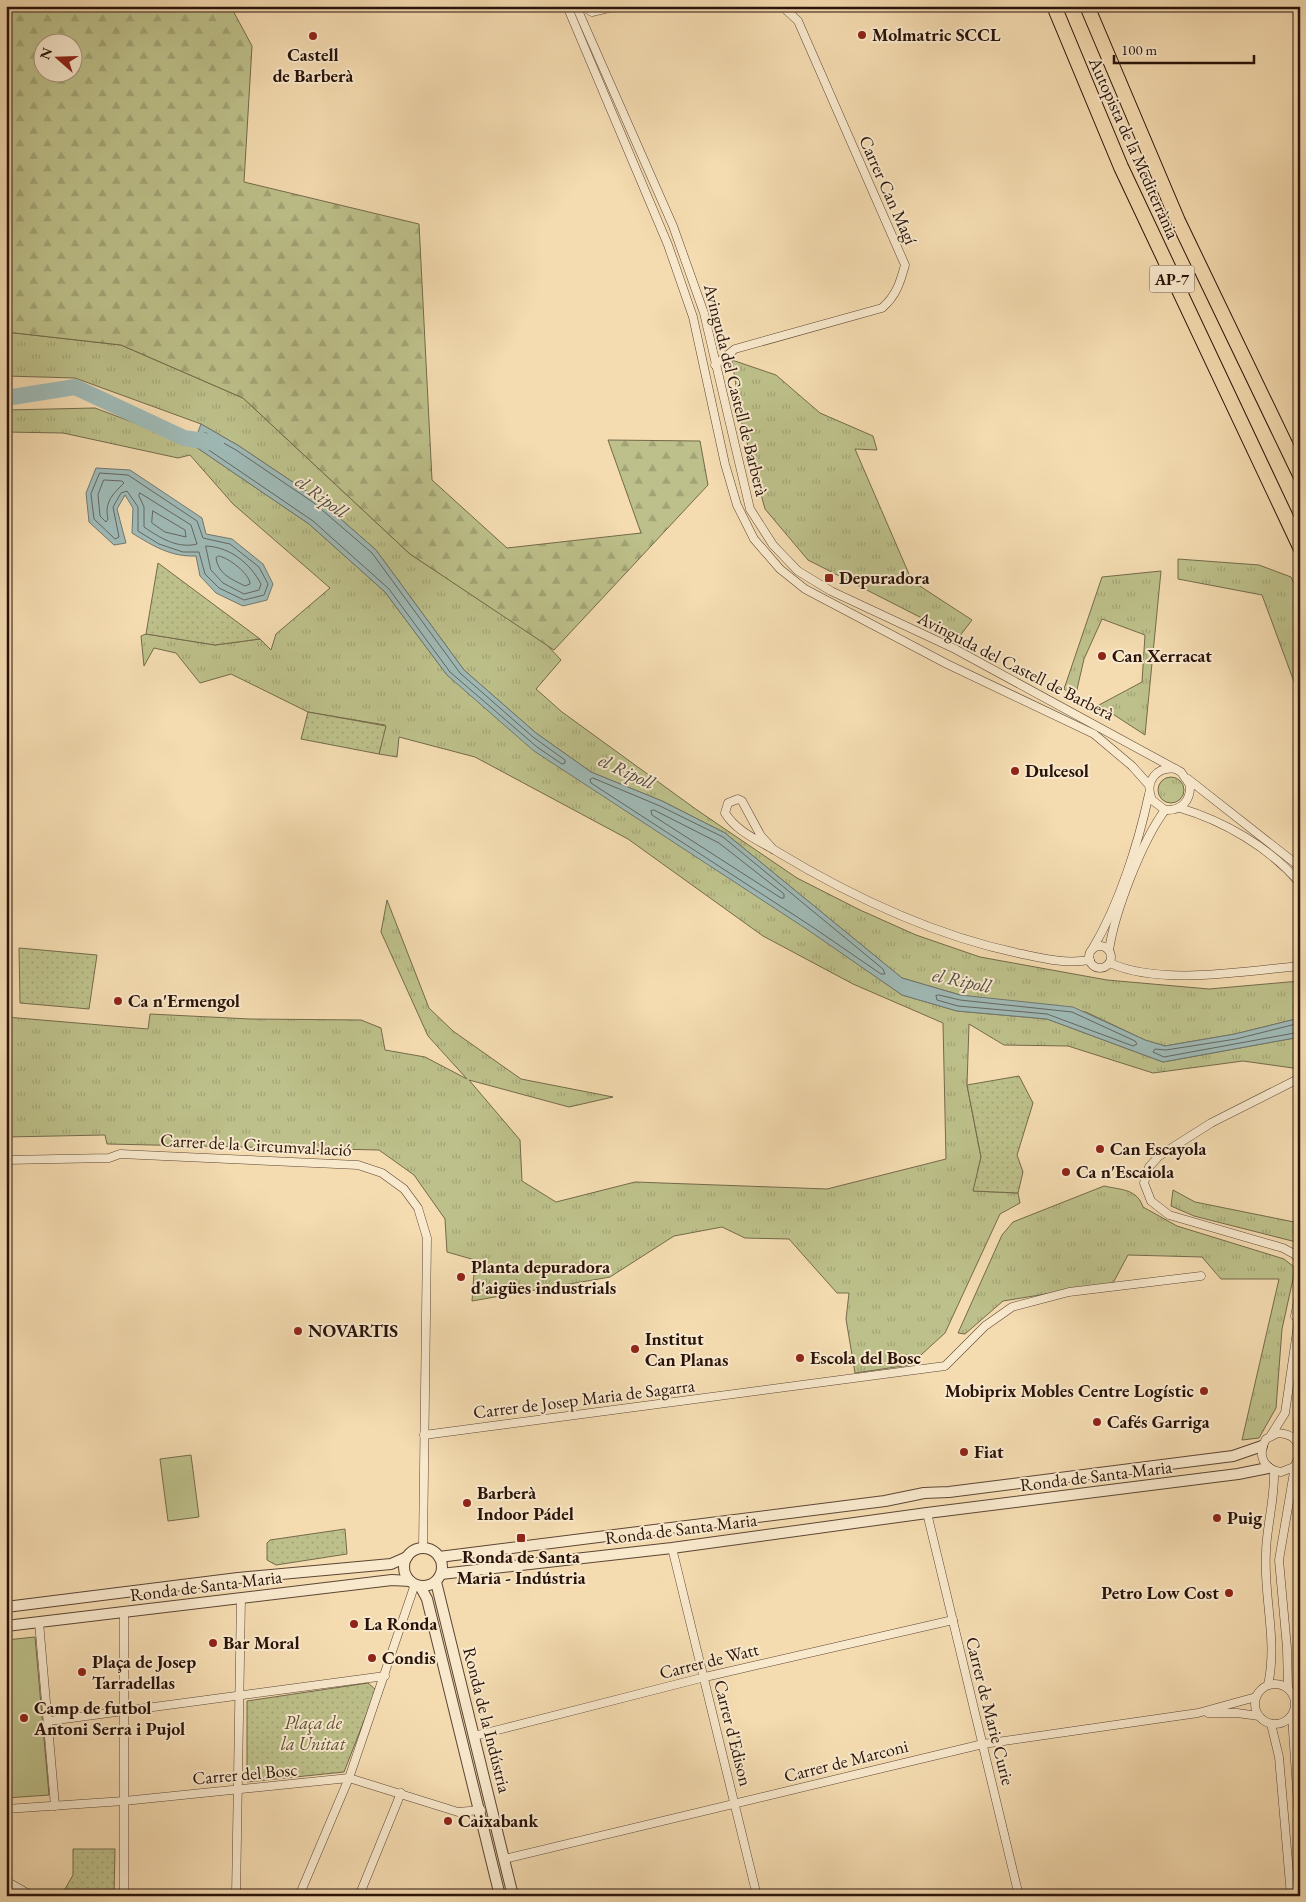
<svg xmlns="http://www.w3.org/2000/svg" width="1306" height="1902" font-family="'EB Garamond',serif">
<defs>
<pattern id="grass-tufts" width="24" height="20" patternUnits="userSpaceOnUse" patternTransform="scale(1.25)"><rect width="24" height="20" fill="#bdc08a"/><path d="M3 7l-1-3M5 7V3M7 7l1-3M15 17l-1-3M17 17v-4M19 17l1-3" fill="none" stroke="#a3a476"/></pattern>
<pattern id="forest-firs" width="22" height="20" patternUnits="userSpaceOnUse" patternTransform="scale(1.25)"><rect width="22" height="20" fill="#bdc08a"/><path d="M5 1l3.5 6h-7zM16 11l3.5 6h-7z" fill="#a3a476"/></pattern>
<pattern id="park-dots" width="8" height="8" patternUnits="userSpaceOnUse" patternTransform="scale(1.25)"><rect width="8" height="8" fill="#bdc08a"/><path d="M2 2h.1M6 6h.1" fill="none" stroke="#a3a476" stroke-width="1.8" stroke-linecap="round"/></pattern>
</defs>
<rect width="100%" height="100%" fill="#f4dbb0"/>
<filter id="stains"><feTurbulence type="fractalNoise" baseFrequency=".004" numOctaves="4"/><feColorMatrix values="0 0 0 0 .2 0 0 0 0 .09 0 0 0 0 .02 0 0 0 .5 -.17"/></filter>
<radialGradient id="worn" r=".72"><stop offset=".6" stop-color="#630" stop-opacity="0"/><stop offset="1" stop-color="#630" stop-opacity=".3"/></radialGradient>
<g fill="url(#grass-tufts)" stroke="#746a4a">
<polygon points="6,332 121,345 243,398 410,554 546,644 561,660 536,689 562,712 697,810 797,878 860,910 916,935 980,957 1107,980 1209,989 1300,981 1300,1018 1235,1034 1165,1046 1145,1040 1086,1012 960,995 902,978 725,833 662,801 591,772 536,733 464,670 376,550 318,499 239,446 201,424 75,378 6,376"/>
<polygon points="732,360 776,375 820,413 873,436 877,450 855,449 912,581 972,620 959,637 808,560 765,509 742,424"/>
<polygon points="95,408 193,445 309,524 385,592 447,675 902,995 957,1011 1047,1019 1163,1062 1300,1037 1300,1069 1243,1061 1153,1073 1068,1046 1004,1045 969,1024 967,1085 981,1157 974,1191 1018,1193 1020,1203 1000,1214 945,1333 910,1365 855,1373 846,1319 849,1293 837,1293 789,1239 745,1238 722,1227 674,1236 610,1277 472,1301 475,1260 447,1252 445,1219 414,1175 379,1150 107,1144 105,1135 6,1137 6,1017 148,1029 150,1014 250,1019 361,1020 381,1028 385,1050 425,1057 467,1079 428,1036 381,932 387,900 429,1008 453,1031 521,1079 613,1097 569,1107 469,1080 520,1140 522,1181 556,1202 635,1182 827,1189 946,1159 943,1023 853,984 763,936 628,839 475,757 399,737 397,757 379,754 385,725 308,712 231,674 200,683 176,653 154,648 144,666 141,636 146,634 215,645 260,639 271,650 276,634 330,588 233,504 190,455 178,458 63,433 6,432 6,410"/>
<polygon points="1178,559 1259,565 1291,577 1300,595 1300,698 1262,595 1178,579"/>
<polygon points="1161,571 1145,735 1099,705 1142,682 1145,635 1102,619 1084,659 1075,698 1064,689 1102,577"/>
<circle cx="1171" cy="790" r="13"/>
<path d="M 1104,1186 C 1122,1190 1137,1189 1143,1207 L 1177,1226 L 1284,1259 L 1294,1267 L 1293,1279 L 1282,1329 L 1276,1408 L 1259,1438 L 1242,1440 L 1279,1279 L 1221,1279 L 1202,1257 L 1128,1255 L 1113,1283 L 1003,1301 L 965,1334 L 958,1333 L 1002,1235 L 1013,1222 Z"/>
<polygon points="1173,1190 1195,1202 1294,1222 1300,1220 1300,1243 1194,1216 1171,1206"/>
</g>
<path fill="url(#forest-firs)" stroke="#746a4a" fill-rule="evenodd" d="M 6,6 L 231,7 L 252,46 L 244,182 L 419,224 L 432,480 L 507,548 L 641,533 L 608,440 L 700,441 L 708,485 L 554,650 L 410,554 L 243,398 L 121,345 L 6,332 ZM 42,42 L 72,42 L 72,72 L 42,72 Z"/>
<g fill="url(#park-dots)" stroke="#746a4a">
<polygon points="158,563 260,639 215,645 146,634"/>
<polygon points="308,712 386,726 379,754 301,739"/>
<polygon points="19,948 97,955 89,1009 20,1003"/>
<polygon points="1019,1076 1033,1103 1017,1155 1023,1172 1018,1193 973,1191 981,1157 967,1085"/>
<polygon points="345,1529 347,1554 276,1565 267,1560 267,1543 270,1540"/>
<polygon points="368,1683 376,1690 344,1772 247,1782 247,1701"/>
<polygon points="73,1849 115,1849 114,1896 61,1896 73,1875"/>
</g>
<g fill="#bdc08a" stroke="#746a4a">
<polygon points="191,1455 199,1517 168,1521 160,1459"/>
<polygon points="35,1637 49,1795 6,1798 6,1640"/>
</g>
<g fill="#9fb9b5" stroke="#707771">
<polygon points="201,424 239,446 318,499 376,550 464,670 536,733 591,772 662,801 725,833 902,978 960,995 1073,1007 1145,1040 1165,1046 1235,1034 1300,1018 1300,1037 1163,1062 1047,1019 957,1011 902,995 808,930 534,751 447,675 385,592 309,524 193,445"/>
<path d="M 96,468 L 130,470 L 202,518 L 206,534 L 232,539 L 263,564 L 273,584 L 267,600 L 243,606 L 216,593 L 200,576 L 196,556 C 171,557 153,546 132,533 L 133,508 L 125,495 L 117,509 L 126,543 L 114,545 L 89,522 L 86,493 Z"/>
</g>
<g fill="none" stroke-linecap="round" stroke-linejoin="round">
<g stroke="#646660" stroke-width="1">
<polygon points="206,433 236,450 314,503 372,553 460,673 533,737 565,760 565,763 562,764 537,747 450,672 389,589 313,521 200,444 203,434"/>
<polygon points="100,473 128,475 197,521 203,538 230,544 259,567 268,584 264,595 244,600 219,588 205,574 199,552 183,552 159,544 138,531 138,507 127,491 121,493 113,507 119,537 115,539 94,519 91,494"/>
<path d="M 104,480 L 122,481 L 124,483 C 113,494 104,502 108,519 L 106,522 L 100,516 L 98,495 Z"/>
<path d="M 140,493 L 191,525 L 197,544 C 178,549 160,538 144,527 L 144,507 L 139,496 Z"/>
<polygon points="153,511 185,530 186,537 165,532 152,523"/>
<path d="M 206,546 C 230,547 250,563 261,584 L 259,590 L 244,594 L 223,583 L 211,570 Z"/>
<path d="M 219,556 C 229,558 250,574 250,584 L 245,586 C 231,579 218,574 216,558 Z"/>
<polygon points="593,778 660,806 723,837 883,969 885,974 881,974 811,926 591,783 590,780"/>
<polygon points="654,810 719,843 784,894 784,898 781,898 652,815 651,811"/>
<polygon points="939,995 960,1000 1072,1012 1135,1041 1137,1044 1133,1046 1047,1014 958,1006 937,1000 936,996"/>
<polyline points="1300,1023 1236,1039 1166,1050 1155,1049 1153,1052 1164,1057 1300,1032"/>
</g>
<polyline stroke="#9fb9b5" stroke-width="16" points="6,398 75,387 184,438 216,443"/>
<g stroke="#5c4534" stroke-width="9">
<g id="minor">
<polyline points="567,6 668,245 693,317 725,464 737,505 754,539 780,569 805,589 947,664 1094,734 1132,766 1149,785"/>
<path d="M 576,6 L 673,226 L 704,313 L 750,509 L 773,545 L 798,571 L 831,591 L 955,649 L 1181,772 L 1190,785 C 1191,801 1181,811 1165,810 L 1152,800 C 1144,781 1157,766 1176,769"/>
<polyline points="582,6 592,12 617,6"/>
<path d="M 715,365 L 735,349 L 882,308 C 896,296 900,283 905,265 L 798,21 L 782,6"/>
<polyline points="1188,779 1300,867"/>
<path d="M 1180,808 C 1224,821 1269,847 1300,883"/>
<path d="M 773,849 L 761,836 L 742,801 L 738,799 L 728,803 L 725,813 C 737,832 758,840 776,851 C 852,897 934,936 1022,954 C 1045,959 1066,964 1090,960"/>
<circle cx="1100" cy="957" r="11"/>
<path d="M 1093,948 C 1119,904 1138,845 1149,794"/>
<path d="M 1109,950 C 1115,911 1142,841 1165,810"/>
<path d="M 1110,963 C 1160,986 1245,971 1300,966"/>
<polyline points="1300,1078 1211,1123 1159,1156 1149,1167 1144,1183 1151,1201 1169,1215 1283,1248 1294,1254 1300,1260"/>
<polyline points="6,1160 109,1158 120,1154 358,1165 382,1173 404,1189 418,1208 427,1238 423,1548"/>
<polyline points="1295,1316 1300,1290"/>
<polyline points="424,1435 945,1366 985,1326 1012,1307 1069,1292 1201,1276"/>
<polyline points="1271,1435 1285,1413 1300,1311"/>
<polyline points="1297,1442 1300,1389"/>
<path d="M 1300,1451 C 1298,1438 1290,1434 1278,1433 L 1266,1439 C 1257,1455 1263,1469 1281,1472 L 1294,1467 L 1300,1455"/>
<polyline points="927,1513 1019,1896"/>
<polyline points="672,1548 757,1896"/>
<polyline points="39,1622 55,1806"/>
<circle cx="1275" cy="1704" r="20"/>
<path d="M 1268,1685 C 1278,1640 1263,1596 1266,1551 C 1267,1524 1275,1498 1274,1471"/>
<polyline points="1288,1688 1287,1648 1279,1560 1294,1472 1298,1461"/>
<polyline points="1208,1713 1237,1713 1259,1716"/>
<polyline points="1292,1716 1300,1834"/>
<polyline points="49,1721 385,1676"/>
<polyline points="1271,1724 1279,1757 1291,1896"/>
<polyline points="474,1736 705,1677 953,1620"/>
<polyline points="6,1809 124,1801 349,1778 458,1812 481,1810"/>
<polyline points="504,1859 983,1744 1198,1713 1256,1697"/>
<polyline points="6,1881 32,1896"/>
<polyline points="124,1896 124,1612"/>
<polyline points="236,1896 241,1598"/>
<polyline points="299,1896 349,1778 415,1584"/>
<polyline points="359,1896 401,1793"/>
</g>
</g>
<g stroke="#5c4534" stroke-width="12">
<g id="tertiary">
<circle cx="423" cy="1567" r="19"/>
<polyline points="439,1557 885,1501 924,1493 949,1492 1233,1456 1262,1446"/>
<polyline points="441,1574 672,1548 927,1513 1238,1474 1268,1468"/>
<polyline points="436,1582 513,1896"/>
<polyline points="420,1586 427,1599 500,1896"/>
<polyline points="6,1607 238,1578 391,1564 407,1557"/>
<polyline points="6,1626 392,1580 410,1581"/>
</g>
</g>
<g stroke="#2a130a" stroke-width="16">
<g id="motorway">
<polyline points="1054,6 1121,167 1300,547"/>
<polyline points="1087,6 1178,221 1300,475"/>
</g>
</g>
<use href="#minor" stroke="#f8e8cc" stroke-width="8"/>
<use href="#tertiary" stroke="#f8e8cc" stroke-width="10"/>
<use href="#motorway" stroke="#f4dbb0" stroke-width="14"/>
</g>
<g fill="#8f2418" stroke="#f8e8cc" stroke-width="2">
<circle cx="862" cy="35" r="5"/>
<circle cx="313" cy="36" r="5"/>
<rect x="824" y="573" width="10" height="10" rx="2.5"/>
<circle cx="1102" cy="656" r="5"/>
<circle cx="1015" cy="771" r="5"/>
<circle cx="118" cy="1001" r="5"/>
<circle cx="1100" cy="1149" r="5"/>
<circle cx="1066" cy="1172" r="5"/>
<circle cx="461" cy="1277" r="5"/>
<circle cx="298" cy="1331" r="5"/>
<circle cx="635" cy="1349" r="5"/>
<circle cx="800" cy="1358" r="5"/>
<circle cx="1204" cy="1391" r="5"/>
<circle cx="1097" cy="1422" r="5"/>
<circle cx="964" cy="1452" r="5"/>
<circle cx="467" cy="1503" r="5"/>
<circle cx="1217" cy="1518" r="5"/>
<rect x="516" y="1533" width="10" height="10" rx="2.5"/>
<circle cx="1229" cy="1593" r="5"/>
<circle cx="354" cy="1624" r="5"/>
<circle cx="213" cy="1643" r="5"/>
<circle cx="372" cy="1658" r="5"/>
<circle cx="82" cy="1672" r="5"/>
<circle cx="24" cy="1718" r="5"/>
<circle cx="448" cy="1821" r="5"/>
</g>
<g text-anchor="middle" stroke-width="4" stroke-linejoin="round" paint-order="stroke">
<rect fill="#f8e8cc" stroke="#685344" stroke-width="1" x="1149.5" y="265.5" width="45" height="27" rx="4"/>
<g font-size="16" font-weight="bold" fill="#2a130a">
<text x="1172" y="285">AP-7</text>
</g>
<g font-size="18" font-weight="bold" fill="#2a130a" stroke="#f8e8cc" text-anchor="start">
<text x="872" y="41">Molmatric SCCL</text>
<text x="313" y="61" text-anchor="middle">Castell<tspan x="313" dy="21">de Barberà</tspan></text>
<text x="839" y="584">Depuradora</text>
<text x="1112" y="662">Can Xerracat</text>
<text x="1025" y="777">Dulcesol</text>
<text x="128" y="1007">Ca n'Ermengol</text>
<text x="1110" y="1155">Can Escayola</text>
<text x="1076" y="1178">Ca n'Escaiola</text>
<text x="471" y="1273">Planta depuradora<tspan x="471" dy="21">d'aigües industrials</tspan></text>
<text x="308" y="1337">NOVARTIS</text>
<text x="645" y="1345">Institut<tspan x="645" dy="21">Can Planas</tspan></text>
<text x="810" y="1364">Escola del Bosc</text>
<text x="1194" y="1397" text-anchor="end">Mobiprix Mobles Centre Logístic</text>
<text x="1107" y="1428">Cafés Garriga</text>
<text x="974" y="1458">Fiat</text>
<text x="477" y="1499">Barberà<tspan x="477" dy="21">Indoor Pádel</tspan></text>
<text x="1227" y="1524">Puig</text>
<text x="521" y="1563" text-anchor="middle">Ronda de Santa<tspan x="521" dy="21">Maria - Indústria</tspan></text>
<text x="1219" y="1599" text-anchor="end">Petro Low Cost</text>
<text x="364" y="1630">La Ronda</text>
<text x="223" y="1649">Bar Moral</text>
<text x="382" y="1664">Condis</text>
<text x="92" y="1668">Plaça de Josep<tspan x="92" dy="21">Tarradellas</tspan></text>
<text x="34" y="1714">Camp de futbol<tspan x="34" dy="21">Antoni Serra i Pujol</tspan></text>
<text x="458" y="1827">Caixabank</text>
</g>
<g font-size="18" fill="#2a130a" stroke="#f8e8cc">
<text transform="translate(1134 148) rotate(66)" y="6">Autopista de la Mediterrània</text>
<text transform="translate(888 190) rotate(66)" y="6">Carrer Can Magí</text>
<text transform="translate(736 390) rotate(76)" y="6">Avinguda del Castell de Barberà</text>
<text transform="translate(1016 666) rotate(27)" y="6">Avinguda del Castell de Barberà</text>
<text transform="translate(256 1145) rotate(3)" y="6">Carrer de la Circumval·lació</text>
<text transform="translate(584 1399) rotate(-7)" y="6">Carrer de Josep Maria de Sagarra</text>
<text transform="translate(1096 1476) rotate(-7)" y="6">Ronda de Santa Maria</text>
<text transform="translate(681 1529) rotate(-7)" y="6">Ronda de Santa Maria</text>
<text transform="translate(206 1586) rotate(-7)" y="6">Ronda de Santa Maria</text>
<text transform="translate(709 1661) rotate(-14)" y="6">Carrer de Watt</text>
<text transform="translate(990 1711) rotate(76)" y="6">Carrer de Marie Curie</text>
<text transform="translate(487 1720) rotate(76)" y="6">Ronda de la Indústria</text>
<text transform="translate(733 1733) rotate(76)" y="6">Carrer d'Edison</text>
<text transform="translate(846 1761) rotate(-14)" y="6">Carrer de Marconi</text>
<text transform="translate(245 1774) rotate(-5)" y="6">Carrer del Bosc</text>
</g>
<g font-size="18" font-style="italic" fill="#5d5037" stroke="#f8e8cc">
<text x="313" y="1729">Plaça de<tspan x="313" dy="21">la Unitat</tspan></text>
</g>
<g font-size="19" font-style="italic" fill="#534d46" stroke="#f8e8cc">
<text transform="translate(322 496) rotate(36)" y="7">el Ripoll</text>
<text transform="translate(627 771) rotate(25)" y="7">el Ripoll</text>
<text transform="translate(962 980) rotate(12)" y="7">el Ripoll</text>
</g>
</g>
<rect width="1306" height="1902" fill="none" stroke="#f4dbb0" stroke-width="25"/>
<rect x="8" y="8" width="1291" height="1887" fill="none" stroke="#2a130a" stroke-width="2.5"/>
<rect x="12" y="12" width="1281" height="1877" fill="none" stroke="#2a130a"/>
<g transform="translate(58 58) rotate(290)"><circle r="24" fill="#f8e8cc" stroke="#a6937e"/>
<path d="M0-4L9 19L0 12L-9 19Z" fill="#8f2418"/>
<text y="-8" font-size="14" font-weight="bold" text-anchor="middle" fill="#2a130a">N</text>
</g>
<path d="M1114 55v8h140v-8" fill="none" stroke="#2a130a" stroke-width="2.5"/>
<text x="1121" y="55" font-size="15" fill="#2a130a" stroke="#f8e8cc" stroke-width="4" paint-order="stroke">100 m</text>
<rect width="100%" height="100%" filter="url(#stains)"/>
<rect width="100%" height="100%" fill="url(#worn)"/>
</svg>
